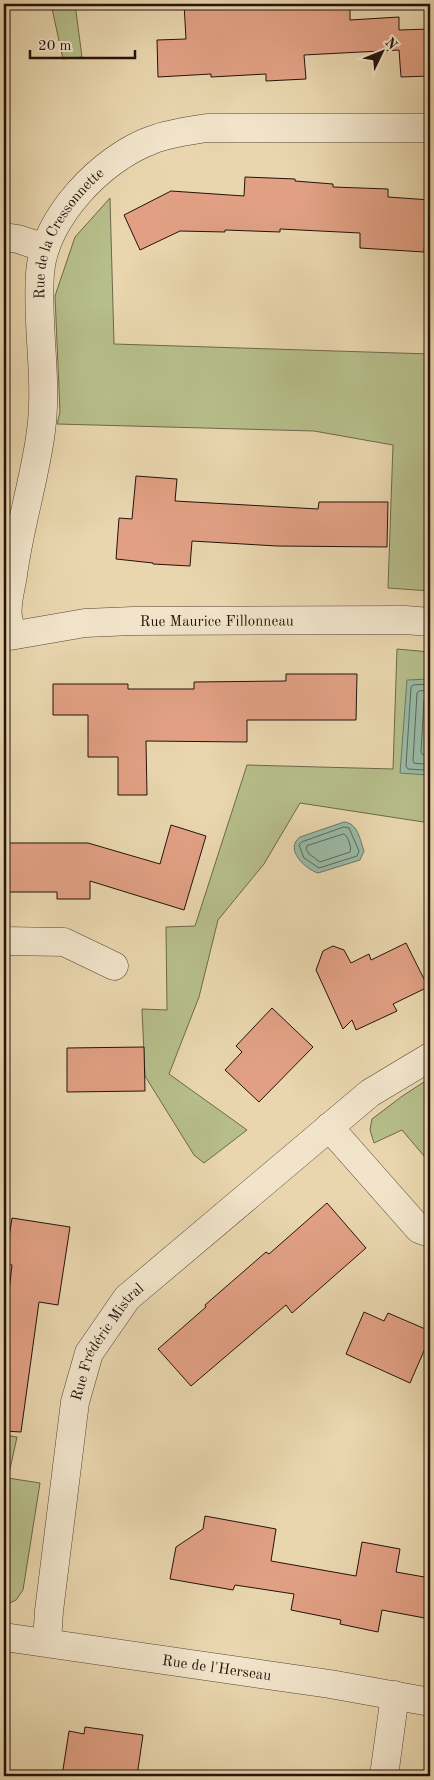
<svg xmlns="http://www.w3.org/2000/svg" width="434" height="1780" font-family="'Old Standard TT',serif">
<rect width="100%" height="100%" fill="#e9d6ae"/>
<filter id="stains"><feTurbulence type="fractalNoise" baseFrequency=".004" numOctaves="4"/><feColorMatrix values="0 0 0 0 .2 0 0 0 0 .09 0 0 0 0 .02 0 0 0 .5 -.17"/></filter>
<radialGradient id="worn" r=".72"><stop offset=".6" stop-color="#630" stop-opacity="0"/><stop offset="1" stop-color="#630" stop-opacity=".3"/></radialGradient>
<g fill="#b6be8a" stroke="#6e684a">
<polygon points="51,4 75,4 82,57 63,59"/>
<polygon points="110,198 114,344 430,354 430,591 388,588 393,445 314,431 57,424 60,412 55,296 75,237"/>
<polygon points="397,649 430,652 430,823 300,803 264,864 218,920 199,997 169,1074 247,1130 204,1163 194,1155 145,1076 142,1009 167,1010 166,927 195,926 247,765 393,769"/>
<polygon points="430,1078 430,1163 402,1130 374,1143 370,1130 372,1119 401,1097"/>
<polygon points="4,1435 17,1437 8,1478 40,1483 23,1590 16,1600 4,1606"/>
</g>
<g fill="#99baa6" stroke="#6b7768">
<polygon points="430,679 430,729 428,775 400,773 407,680"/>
<path d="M 344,822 C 358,823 360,840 364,851 L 360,860 L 318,873 C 305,869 284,849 300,837 Z"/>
</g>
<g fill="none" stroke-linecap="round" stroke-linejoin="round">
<g stroke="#5f6658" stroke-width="1">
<polyline points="430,684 413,685 411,687 406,766 408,769 423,770 430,768"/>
<polyline points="430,690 419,691 417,693 413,761 414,763 422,764 430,762"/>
<polyline points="430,697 424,700 421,752 423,755 430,754"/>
<polygon points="344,827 349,828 359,851 357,856 319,868 304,858 299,845 302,842"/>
<path d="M 344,834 C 348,836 352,847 350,852 L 320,862 L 309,854 L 306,849 L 307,846 Z"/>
</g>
</g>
<g fill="#e1a084" stroke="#25120b">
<polygon points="184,4 228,4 229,9 350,4 350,20 399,17 399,30 430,29 430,76 401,77 399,50 304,55 306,79 266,81 266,74 211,77 211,74 158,77 157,40 186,39"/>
<polygon points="245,177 295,179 295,181 333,184 333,187 388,189 388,197 430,200 430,241 425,239 424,252 360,248 360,233 280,229 280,232 225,230 225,232 180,231 140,250 124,215 171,191 244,196"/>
<polygon points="136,476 177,479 175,501 318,509 319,502 388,502 387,547 277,546 192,541 190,566 153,564 153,563 116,559 119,518 132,519"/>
<polygon points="286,674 357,674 356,720 247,720 247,742 146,741 147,795 118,795 118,757 88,757 88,715 53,715 53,684 128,684 128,689 194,689 194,682 286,681"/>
<polygon points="171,825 206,836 184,910 90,881 90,899 57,899 57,892 8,892 7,843 88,843 160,864"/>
<polygon points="406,943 428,987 393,1004 397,1011 356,1030 352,1020 343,1029 316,970 323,951 333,946 344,950 351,963 369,954 371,960"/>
<polygon points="272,1008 313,1047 259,1102 225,1070 242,1052 236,1046"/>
<polygon points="144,1047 145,1091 67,1092 67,1048"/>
<polygon points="327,1203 366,1248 292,1313 286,1305 191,1386 158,1349 206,1307 205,1305 266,1252 269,1254"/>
<polygon points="12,1218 70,1227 58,1305 39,1302 21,1432 4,1431 4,1336 12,1265 5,1264"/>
<polygon points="364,1312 384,1321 388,1313 430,1331 430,1337 410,1383 346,1354"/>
<polygon points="205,1516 276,1529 271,1561 356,1576 362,1542 400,1549 396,1572 430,1578 430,1619 382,1610 378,1632 340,1624 341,1620 291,1610 294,1594 235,1585 233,1590 170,1579 176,1547 203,1529"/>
<polygon points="85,1727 143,1735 137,1776 62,1776 69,1731 84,1734"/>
</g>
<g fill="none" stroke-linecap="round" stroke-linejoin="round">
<g stroke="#564334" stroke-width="29">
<g id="minor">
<polyline points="4,237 18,239 45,248"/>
<path id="s1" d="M 12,635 C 11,629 9,623 8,617 C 6,604 11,588 13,575 C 19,529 33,485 40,438 C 49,383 36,328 40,273 C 44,218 102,158 152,140 C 170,133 188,131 207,128 L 430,128"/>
<path id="s2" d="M 4,637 L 85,623 L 133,621 L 405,620 L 430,622"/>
<polyline points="4,941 64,942 114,966"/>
<polyline points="329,1127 419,1229 430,1233"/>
<path id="s3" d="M 4,1637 L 330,1684 L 430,1702"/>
<path id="s4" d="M 47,1642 L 49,1611 L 75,1402 L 89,1353 L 127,1298 L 370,1093 L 430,1057"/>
<polyline points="384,1776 395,1695"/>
</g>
</g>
<use href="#minor" stroke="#f1e4ca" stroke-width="28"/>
</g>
<g text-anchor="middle" stroke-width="5" stroke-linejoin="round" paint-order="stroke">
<g font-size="15" fill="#25120b" stroke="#f1e4ca">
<text dy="5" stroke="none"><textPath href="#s1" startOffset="414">Rue de la Cressonnette</textPath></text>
<text dy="5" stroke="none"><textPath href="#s2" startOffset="214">Rue Maurice Fillonneau</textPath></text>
<text dy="5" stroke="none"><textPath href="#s4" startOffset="311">Rue Frédéric Mistral</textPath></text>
<text dy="5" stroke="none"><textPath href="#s3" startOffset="215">Rue de l'Herseau</textPath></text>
</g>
</g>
<rect width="434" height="1780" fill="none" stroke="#e9d6ae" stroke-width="20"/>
<rect x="5" y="5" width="424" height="1770" fill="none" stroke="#25120b" stroke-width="2.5"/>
<rect x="10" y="10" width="414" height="1760" fill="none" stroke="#25120b"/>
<g transform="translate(382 52) rotate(47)" stroke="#f1e4ca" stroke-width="4" paint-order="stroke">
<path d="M0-4L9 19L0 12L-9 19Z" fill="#25120b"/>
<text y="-8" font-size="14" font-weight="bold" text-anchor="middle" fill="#25120b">N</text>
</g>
<path d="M30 50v8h105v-8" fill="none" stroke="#25120b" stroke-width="2.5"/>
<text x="38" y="50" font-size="15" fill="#25120b" stroke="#f1e4ca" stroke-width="4" paint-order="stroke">20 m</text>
<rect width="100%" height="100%" filter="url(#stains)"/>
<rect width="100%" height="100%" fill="url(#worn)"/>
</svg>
